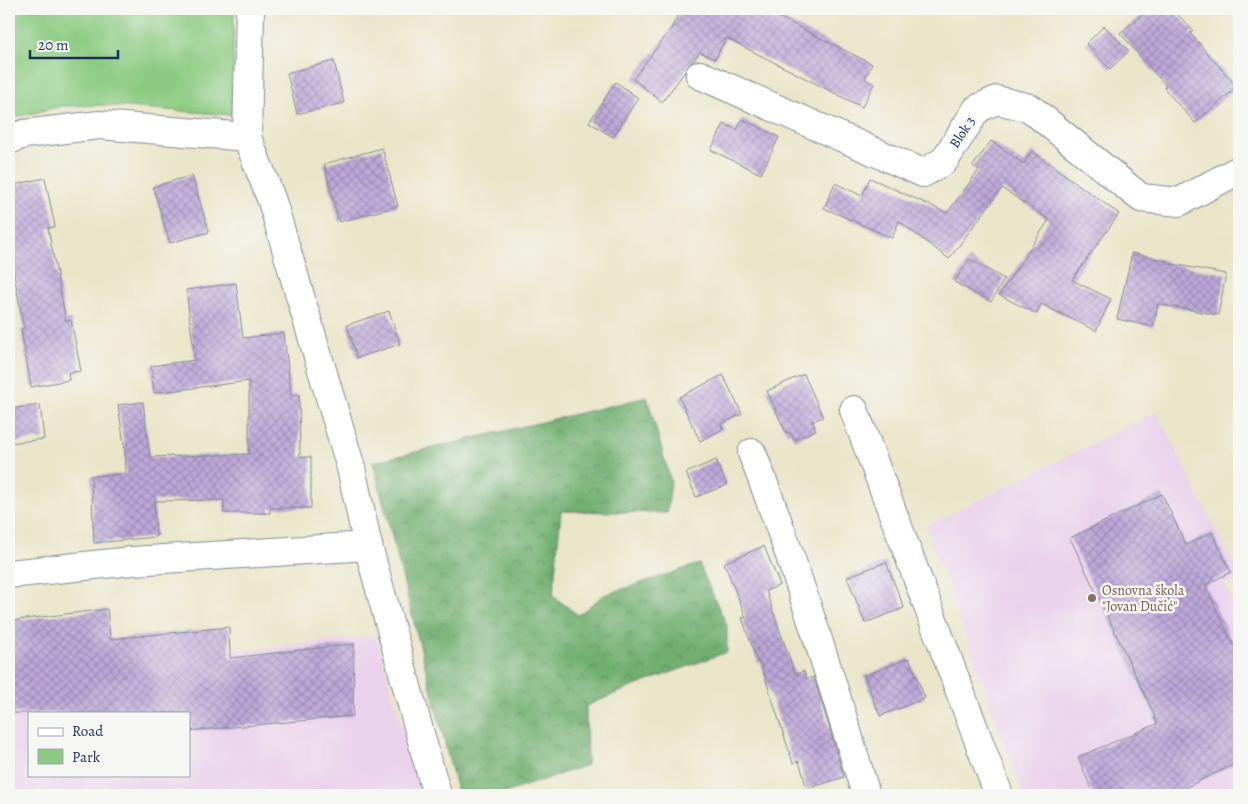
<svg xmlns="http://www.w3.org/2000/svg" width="1248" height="804" font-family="Alegreya,serif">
<defs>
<pattern id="forest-crowns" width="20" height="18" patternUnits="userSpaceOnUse" patternTransform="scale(1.25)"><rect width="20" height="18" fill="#71af70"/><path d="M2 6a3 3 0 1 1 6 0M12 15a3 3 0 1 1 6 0" fill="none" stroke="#5c8f5f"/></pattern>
<pattern id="building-cross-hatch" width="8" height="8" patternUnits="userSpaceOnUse" patternTransform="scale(1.25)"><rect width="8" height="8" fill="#bea8d9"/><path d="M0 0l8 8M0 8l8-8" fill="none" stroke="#9a89b3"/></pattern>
</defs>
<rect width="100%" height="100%" fill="#f6f6f2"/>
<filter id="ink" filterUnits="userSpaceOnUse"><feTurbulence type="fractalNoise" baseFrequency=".02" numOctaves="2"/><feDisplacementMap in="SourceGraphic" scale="10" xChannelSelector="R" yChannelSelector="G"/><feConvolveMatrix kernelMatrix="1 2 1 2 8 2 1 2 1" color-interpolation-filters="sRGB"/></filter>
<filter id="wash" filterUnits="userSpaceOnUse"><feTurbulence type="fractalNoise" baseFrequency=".0096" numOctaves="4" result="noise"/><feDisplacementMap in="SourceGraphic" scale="20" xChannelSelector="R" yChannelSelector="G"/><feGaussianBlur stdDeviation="1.12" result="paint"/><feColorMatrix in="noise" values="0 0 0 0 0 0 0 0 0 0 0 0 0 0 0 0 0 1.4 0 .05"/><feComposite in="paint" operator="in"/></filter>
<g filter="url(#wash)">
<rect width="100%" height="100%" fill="#eae5c8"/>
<g fill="#ead1ec" fill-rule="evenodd">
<polygon points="1157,412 1239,575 1239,580 1225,585 1239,612 1239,795 1023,795 926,526"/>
<path d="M 376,636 L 421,795 L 9,795 L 9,678 L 127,662 ZM 29,713 L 189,713 L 189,775 L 29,775 Z"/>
</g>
<polygon fill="url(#forest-crowns)" stroke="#466f67" points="647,397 671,482 667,513 561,511 553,596 578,615 604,595 699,564 727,626 727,652 629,688 586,706 587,765 499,795 458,795 373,462"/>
<polygon fill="#8ccb82" stroke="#547d70" points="9,9 234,9 232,115 102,105 61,106 9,119"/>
<g id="blocks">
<g fill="url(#building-cross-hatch)">
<polygon points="681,9 763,9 872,64 865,79 874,84 862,107 726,38 715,59 700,52 662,102 633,79 671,29"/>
<polygon points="1148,9 1173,9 1193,31 1190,33 1237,87 1195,123 1164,88 1166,86 1120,33"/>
<polygon points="1104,26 1129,51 1110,69 1086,44"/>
<polygon points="334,61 344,103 297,114 287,73"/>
<polygon points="616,82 638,98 613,137 589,122"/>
<polygon points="742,119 779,137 761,174 711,150 724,124 737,130"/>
<polygon points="991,141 1024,164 1032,151 1119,214 1072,280 1111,299 1096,331 1041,304 1037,314 999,295 1049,220 1002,188 949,259 899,221 892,238 824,208 835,183 862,196 870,178 947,213 979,170 973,166"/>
<polygon points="382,148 398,206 339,222 324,164"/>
<polygon points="192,175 209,232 170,243 153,187"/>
<polygon points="45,178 55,227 48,228 66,321 71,320 81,371 68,373 69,380 31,387 21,329 24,329 9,247 9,186"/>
<polygon points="1132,253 1167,261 1167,263 1226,274 1218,315 1158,304 1153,327 1117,319"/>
<polygon points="969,259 1004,279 991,302 954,282"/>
<polygon points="236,283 243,338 284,333 291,395 299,395 300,457 311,457 311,508 270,508 270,513 224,513 224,500 154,501 156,537 94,543 91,476 126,474 125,450 118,405 143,402 150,457 249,454 249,381 154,393 151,366 195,360 186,290"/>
<polygon points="389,311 400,344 357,358 347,325"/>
<polygon points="804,374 823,417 812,421 816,430 794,440 790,432 786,433 767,391"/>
<polygon points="723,375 742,414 721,424 723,429 700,441 679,397"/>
<polygon points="40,405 44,439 9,443 9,409"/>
<polygon points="716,460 727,485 696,497 686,473"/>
<polygon points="1162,494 1186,545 1212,532 1231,572 1205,585 1239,656 1239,762 1170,795 1094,795 1078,757 1157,724 1154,717 1155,716 1070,538"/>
<polygon points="764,546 780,585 766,591 795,674 804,671 806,679 814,677 844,777 807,789 799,761 793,763 760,662 758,663 742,618 746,617 724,563"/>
<polygon points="886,562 904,608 865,623 847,577"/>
<polygon points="107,609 110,639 229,627 230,658 354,644 353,716 189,731 189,713 13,713 9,688 9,621"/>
<polygon points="909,658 925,698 880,716 864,676"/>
</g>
</g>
</g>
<g filter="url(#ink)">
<use href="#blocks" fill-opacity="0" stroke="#828a93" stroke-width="1"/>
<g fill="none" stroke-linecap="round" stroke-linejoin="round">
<g stroke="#828a93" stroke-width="30">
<g id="minor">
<polyline points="250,9 247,137 272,201 351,468 368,546 437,795"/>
<polyline points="700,75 923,173 944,161 977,109 997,100 1030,108 1141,198 1179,202 1239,170"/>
<polyline points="9,140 24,134 99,125 247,137"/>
<polyline points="854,410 999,795"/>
<path d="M 752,453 C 796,565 832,680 866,795"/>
<polyline points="9,574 132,561 368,546"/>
</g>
</g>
<polyline stroke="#828a93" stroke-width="3" stroke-dasharray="1 4" stroke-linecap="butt" points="1222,792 1224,795"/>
<use href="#minor" stroke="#fff" stroke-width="28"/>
</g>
</g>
<circle fill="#8d6e63" stroke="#f6f6f2" stroke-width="2" cx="1092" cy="598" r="5"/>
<g text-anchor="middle" stroke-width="5" stroke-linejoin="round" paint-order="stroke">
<g font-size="14" fill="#1b2f5e" stroke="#f6f6f2">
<text transform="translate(962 132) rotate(-57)" y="5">Blok 3</text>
</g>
<g font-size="14" fill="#785e54" stroke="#f6f6f2" text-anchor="start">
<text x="1102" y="595">Osnovna škola<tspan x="1102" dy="16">"Jovan Dučić"</tspan></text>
</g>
</g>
<rect width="1248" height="804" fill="none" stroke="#f6f6f2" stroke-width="30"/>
<rect x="28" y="712" width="162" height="65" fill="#f6f6f2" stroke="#9ea6b7"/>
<rect x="38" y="728" width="25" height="8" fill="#ffffff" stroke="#9ea6b7"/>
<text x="72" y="736" font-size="15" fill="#1b2f5e">Road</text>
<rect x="38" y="749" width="25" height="15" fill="#8ccb82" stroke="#9ea6b7"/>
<text x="72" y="762" font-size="15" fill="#1b2f5e">Park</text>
<path d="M30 50v8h88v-8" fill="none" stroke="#1b2f5e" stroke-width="2.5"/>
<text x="38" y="50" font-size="15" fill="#1b2f5e" stroke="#f6f6f2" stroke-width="4" paint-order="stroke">20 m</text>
</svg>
